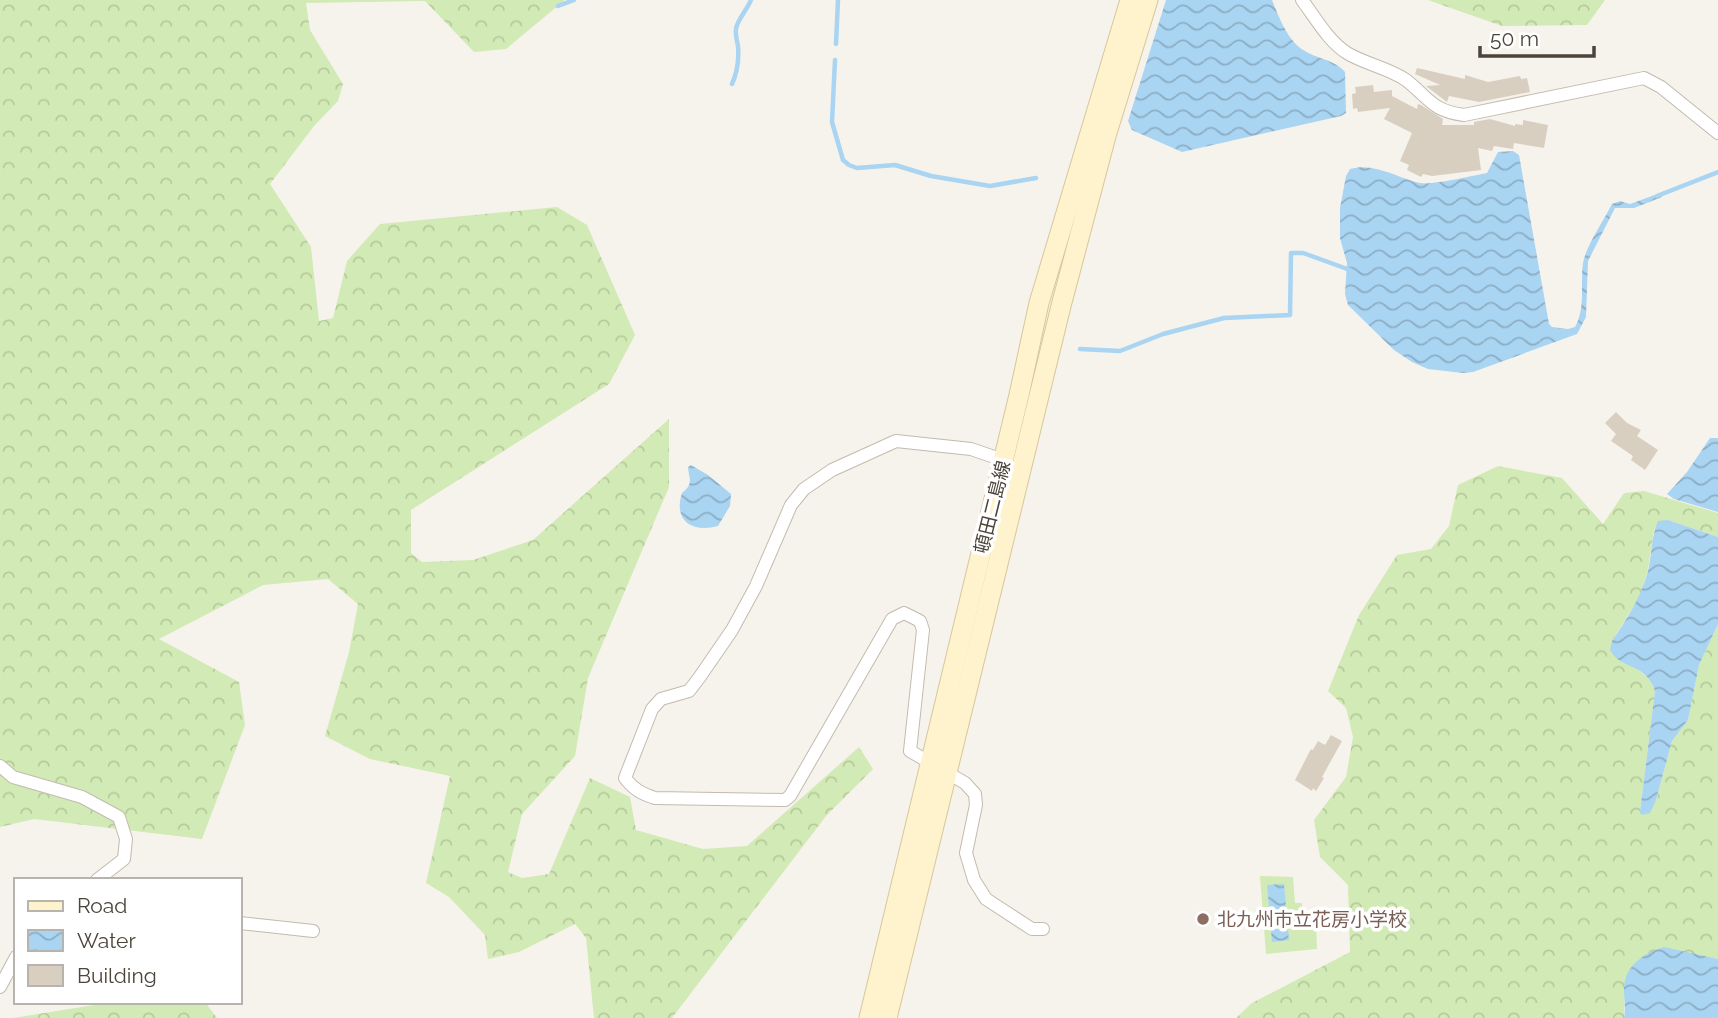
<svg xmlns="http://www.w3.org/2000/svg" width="1718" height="1018" font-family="Raleway,'Noto Sans JP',sans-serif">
<defs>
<pattern id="forest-crowns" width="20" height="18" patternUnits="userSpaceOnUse" patternTransform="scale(1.75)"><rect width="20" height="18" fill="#d2eab5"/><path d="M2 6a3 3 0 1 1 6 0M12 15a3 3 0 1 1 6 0" fill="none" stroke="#b6ca9c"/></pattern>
<pattern id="water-waves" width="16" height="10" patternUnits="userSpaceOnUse" patternTransform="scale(1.75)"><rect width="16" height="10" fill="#a9d4f2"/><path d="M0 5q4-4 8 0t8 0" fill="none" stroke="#8caec5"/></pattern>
</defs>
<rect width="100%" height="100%" fill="#f6f3ec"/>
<polygon fill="#d2eab5" points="1260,876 1293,877 1295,903 1302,903 1302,918 1316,916 1317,949 1266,954"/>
<g fill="url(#forest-crowns)">
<polygon points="0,0 565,0 506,49 474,52 425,1 306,3 310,30 343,84 338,101 314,126 270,184 311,247 319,321 333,318 347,261 380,224 557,207 587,225 635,335 609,384 411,510 411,553 422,562 473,560 533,540 669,419 669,487 588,678 575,756 522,814 508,872 522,878 549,874 590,778 630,797 636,830 703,849 747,846 859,747 873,769 826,816 672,1018 594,1018 586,938 575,924 519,952 488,959 485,935 449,897 426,883 450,776 370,759 325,736 349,652 358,604 328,579 263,585 159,639 239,682 245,725 202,839 34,819 0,827"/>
<polygon points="1428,0 1605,0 1587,25 1502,26"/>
<path d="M 1498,466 L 1562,478 L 1603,524 L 1624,493 L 1644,491 L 1718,513 L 1718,537 L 1668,520 L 1654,530 L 1648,569 L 1640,596 L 1612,641 L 1622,662 C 1638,669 1649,674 1655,691 L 1640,811 L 1656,800 L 1672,741 L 1688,720 L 1699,665 L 1718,624 L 1718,959 L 1702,956 L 1625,978 L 1624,1018 L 1236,1018 L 1252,1003 L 1350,952 L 1348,885 L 1320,857 L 1314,820 L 1346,777 L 1353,737 L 1346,708 L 1328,691 L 1359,615 L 1397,555 L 1431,549 L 1449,526 L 1458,485 Z"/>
<polygon points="113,1002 205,1002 217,1018 13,1018"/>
</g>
<g fill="url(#water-waves)">
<path d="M 1166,0 L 1272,0 C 1279,17 1288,42 1305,51 C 1318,59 1335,60 1345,72 L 1346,113 L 1341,116 L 1182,152 L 1132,130 L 1128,121 Z"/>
<path d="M 1513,151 L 1519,155 L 1549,324 L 1552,327 L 1568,329 L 1575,327 C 1586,307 1580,284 1583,263 C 1586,246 1604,220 1612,204 L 1620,201 L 1630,204 L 1660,193 L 1662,197 L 1634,208 L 1615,208 L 1588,261 L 1586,317 L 1577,334 L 1473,372 L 1463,373 L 1428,369 L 1412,362 L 1394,350 L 1348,305 L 1345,294 L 1347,263 L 1340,238 L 1340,208 L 1346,176 L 1350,169 C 1375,162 1397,178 1420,183 C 1434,185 1471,176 1487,173 L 1498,152 Z"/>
<polygon points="1710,438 1718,438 1718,512 1674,499 1667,494 1687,472"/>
<path d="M 691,465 L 708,475 L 731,494 L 730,506 L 718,526 C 692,533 673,521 682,493 C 694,483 689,480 688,467 Z"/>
<path d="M 1668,520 L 1718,537 L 1718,624 L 1699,665 L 1688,720 L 1672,741 L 1656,800 L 1650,813 L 1642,815 L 1640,811 L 1655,691 C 1645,661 1621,671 1610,650 L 1612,641 C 1627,619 1641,597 1648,571 C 1652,554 1651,537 1658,521 Z"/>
<polygon points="1284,884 1289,940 1272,942 1267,885"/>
<path d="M 1664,947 L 1718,959 L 1718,1018 L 1624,1018 C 1626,1008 1624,999 1624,989 C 1624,966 1644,953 1664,947 Z"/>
</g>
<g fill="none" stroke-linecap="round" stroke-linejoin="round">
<g stroke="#a9d4f2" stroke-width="4.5">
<polyline points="558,6 574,0"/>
<polyline points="836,44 838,0"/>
<polyline points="835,60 832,122 843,160 849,165 857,168 895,165 931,176 990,186 1036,178"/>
<path d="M 732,84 C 737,73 739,58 738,46 C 737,40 735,35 736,29 C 737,20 747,10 751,0"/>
<polyline points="1657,196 1718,172"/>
<polyline points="1080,349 1120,351 1163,334 1224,318 1290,315 1291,253 1303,253 1350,270"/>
</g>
</g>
<g fill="#d8cfc1">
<polygon points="1417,68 1465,79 1465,75 1488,82 1520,76 1521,79 1527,78 1530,92 1479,102 1449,96 1447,102 1426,86 1440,85 1415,74"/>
<polygon points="1373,85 1374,92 1392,90 1392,96 1417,109 1418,104 1421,105 1443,119 1442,125 1474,125 1474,122 1490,119 1515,126 1515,124 1523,125 1523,120 1548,125 1544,148 1514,143 1513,149 1494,146 1492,151 1478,148 1481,170 1432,176 1423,174 1421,177 1407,170 1409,165 1400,161 1412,133 1384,119 1390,108 1358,112 1357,108 1353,109 1352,94 1356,93 1355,87"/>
<polygon points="1616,412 1627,423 1641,430 1637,436 1658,450 1645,470 1631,460 1633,456 1611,441 1616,434 1605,423"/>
<polygon points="1331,735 1342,741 1322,777 1324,778 1316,791 1313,788 1312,791 1295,780 1311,749 1313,750 1318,741 1325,745"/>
</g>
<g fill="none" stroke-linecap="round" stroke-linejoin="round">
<g stroke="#c2bbae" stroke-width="14">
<g id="street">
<path d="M 1302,0 C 1315,17 1328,41 1347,53 C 1365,64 1389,68 1406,80 C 1429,98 1432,111 1464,115 L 1644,78 L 1661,87 L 1718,133"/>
<path d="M 1003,460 L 971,449 L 896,441 L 832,470 L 804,489 L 791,505 L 756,586 L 732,630 L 699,678 L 689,691 L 661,699 L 652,709 L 625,778 C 633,789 642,794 655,798 L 785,800 L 790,796 L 892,619 L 904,613 L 920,621 L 923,630 L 910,751 L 965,783 L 975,794 L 976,805 L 966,853 L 974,880 L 986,899 L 1032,929 L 1043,929"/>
<polyline points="0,766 13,777 82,797 119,817 126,839 124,859 97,880"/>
<polyline points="240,923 313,931"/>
<polyline points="0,987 16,957"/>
</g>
</g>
<g stroke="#d6c79b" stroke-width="21">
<g id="secondary">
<polyline points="869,1018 1019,395 1039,303 1130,0"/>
<polyline points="887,1018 1061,306 1106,136 1148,0"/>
</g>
</g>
<use href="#street" stroke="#fff" stroke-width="12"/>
<use href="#secondary" stroke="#fff3cd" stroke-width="19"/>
</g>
<circle fill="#8d6e63" stroke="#fff" stroke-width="2.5" cx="1203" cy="919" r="7"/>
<g text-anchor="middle" stroke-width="7" stroke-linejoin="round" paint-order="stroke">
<g font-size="19" fill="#4b4439" stroke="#fff">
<text transform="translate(992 507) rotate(-76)" y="7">頓田二島線</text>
</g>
<g font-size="19" fill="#785e54" stroke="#fff" text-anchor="start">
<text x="1217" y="926">北九州市立花房小学校</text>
</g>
</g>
<rect x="14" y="878" width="228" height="126" fill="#ffffff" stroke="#b7b4b0" stroke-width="2"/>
<rect x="28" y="901" width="35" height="10" fill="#fff3cd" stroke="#b7b4b0" stroke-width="2"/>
<text x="77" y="913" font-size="21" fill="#4b4439">Road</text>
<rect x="28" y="930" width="35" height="21" fill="url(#water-waves)" stroke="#b7b4b0" stroke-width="2"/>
<text x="77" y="948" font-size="21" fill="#4b4439">Water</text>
<rect x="28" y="965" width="35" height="21" fill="#d8cfc1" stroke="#b7b4b0" stroke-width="2"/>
<text x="77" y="983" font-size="21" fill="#4b4439">Building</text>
<path d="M1480 46v10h114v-10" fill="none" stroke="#4b4439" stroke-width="3.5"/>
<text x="1490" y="46" font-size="21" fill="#4b4439" stroke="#ffffff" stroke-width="5" paint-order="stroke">50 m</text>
</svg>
